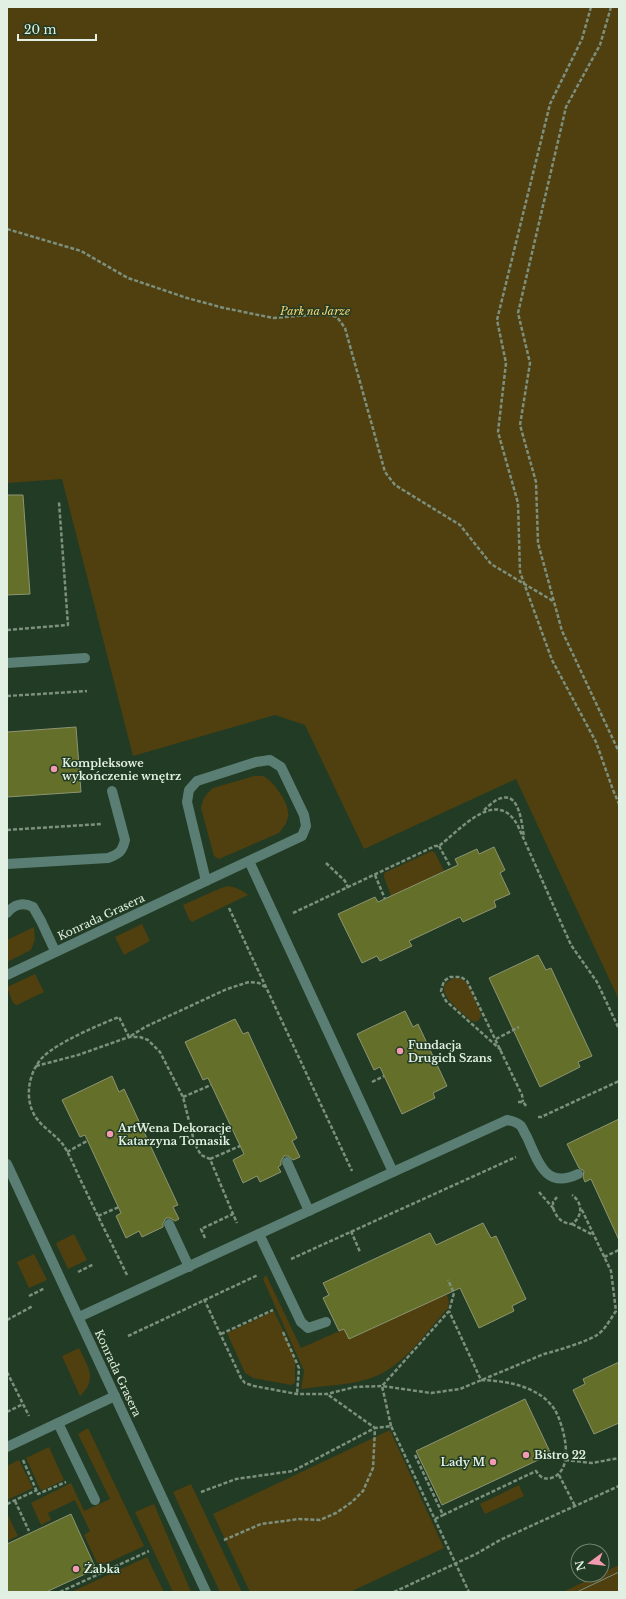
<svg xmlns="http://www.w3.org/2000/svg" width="626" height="1599" font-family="'Libre Baskerville',serif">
<rect width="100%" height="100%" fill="#223b24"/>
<g fill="#503f0f">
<polygon points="7,7 619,7 619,1000 516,779 364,849 305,725 275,715 133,756 62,479 7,483"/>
<path d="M 254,776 L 263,776 C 274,781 290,804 288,817 C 287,823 283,828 279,833 L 219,859 L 214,856 L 201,808 L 203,800 L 206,795 L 213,788 Z"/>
<polygon points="432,851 435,853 444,871 391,896 384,877 384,873"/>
<path d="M 228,886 C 236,887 242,890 248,895 L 194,921 L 192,922 L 189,919 L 183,905 L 221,888 Z"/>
<polygon points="142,924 150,941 124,955 115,937"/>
<polygon points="34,927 35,939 31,950 7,962 7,940"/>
<polygon points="35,974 44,992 17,1005 13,1003 7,987"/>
<path d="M 455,978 L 462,979 L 467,983 L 480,1011 L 481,1016 L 479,1020 L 475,1022 L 470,1020 C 460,1010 427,988 455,978 Z"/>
<polygon points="74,1234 87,1260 68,1269 56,1243"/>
<polygon points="34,1254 47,1280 29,1288 17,1262"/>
<path d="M 266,1275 L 301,1348 L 344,1329 L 350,1339 L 435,1299 L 447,1295 L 449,1302 L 448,1308 C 426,1332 401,1370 368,1379 C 350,1385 321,1386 301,1389 L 304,1371 L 263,1279 Z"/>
<polygon points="274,1311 292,1349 295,1362 295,1383 291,1385 253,1378 245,1373 227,1333"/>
<path d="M 79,1348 C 88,1367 98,1379 80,1396 L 62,1356 Z"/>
<polygon points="88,1428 144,1546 99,1567 84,1535 90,1531 75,1500 48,1513 51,1520 41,1525 31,1503 71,1483 84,1511 110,1499 78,1434"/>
<polygon points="390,1430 444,1548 350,1592 250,1592 213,1514"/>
<polygon points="49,1447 64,1480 43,1490 40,1489 26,1458"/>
<polygon points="19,1460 33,1488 7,1500 7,1466"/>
<polygon points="191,1484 242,1592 220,1592 173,1492"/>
<polygon points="519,1485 524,1496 485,1514 480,1504"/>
<polygon points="154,1504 191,1592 173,1592 135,1512"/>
<polygon points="7,1513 18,1536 7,1541"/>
<polygon points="147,1557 164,1592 71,1592"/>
<polygon points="619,1565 619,1592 563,1592 598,1575 602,1575 602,1573"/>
</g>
<g fill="#647029" stroke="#8d9472">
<polygon points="7,495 23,495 30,594 7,595"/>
<polygon points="76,727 81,792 7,797 7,732"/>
<polygon points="494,847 505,870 500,873 510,894 494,901 496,907 463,922 460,917 409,941 412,946 380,961 377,956 362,963 338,914 375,897 378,902 458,865 455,859 477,849 479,854"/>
<polygon points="538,955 546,970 551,968 592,1056 578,1062 580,1067 540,1087 489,978"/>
<polygon points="405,1011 413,1027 418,1024 447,1086 433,1093 435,1098 402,1114 380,1067 374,1070 357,1034"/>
<polygon points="235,1019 243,1034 248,1032 297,1138 292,1141 300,1157 293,1160 288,1156 284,1156 281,1161 281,1165 278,1167 281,1172 260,1182 257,1176 243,1183 233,1160 244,1154 208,1078 203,1080 185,1042"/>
<polygon points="112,1076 119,1092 124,1089 178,1205 173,1207 179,1219 175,1221 170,1218 166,1218 163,1223 163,1227 142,1237 139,1231 126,1238 116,1216 121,1213 85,1135 80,1137 62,1100"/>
<polygon points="619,1119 619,1240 591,1179 585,1182 583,1177 584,1171 579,1168 567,1144"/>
<polygon points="483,1223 491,1238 496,1236 526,1299 512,1306 514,1311 479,1328 460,1288 349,1339 344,1329 339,1331 323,1298 329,1295 323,1283 430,1233 436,1245"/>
<polygon points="619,1362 619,1423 594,1434 573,1390 585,1384 583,1379"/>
<polygon points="525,1399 551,1454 442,1505 416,1451"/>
<polygon points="71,1514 96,1569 46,1592 7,1592 7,1544"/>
</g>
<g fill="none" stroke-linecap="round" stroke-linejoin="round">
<g stroke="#7c907d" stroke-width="2.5" stroke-dasharray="4 2" stroke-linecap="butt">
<polyline points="591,7 582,39 550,104 497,320 506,363 498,432 518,503 520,572 552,660 596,742 613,790 619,804"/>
<polyline points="611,7 600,45 566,107 518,313 530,363 520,425 536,482 538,543 562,631 619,752"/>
<polyline points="7,229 81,251 128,278 187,298 224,308 273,318 324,314 337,317 345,328 385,472 395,485 460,525 491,564 553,601"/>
<polyline points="7,630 68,625 59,502"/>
<polyline points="7,696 87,691"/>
<path d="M 484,810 C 489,806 495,799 502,798 C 520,793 522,826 524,837"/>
<polyline points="7,830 102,824"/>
<polyline points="439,846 450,866"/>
<polyline points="326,863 345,881 348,888"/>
<polyline points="375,875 385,899"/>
<polyline points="229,908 352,1171"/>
<path d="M 293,913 L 435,846 L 439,846 C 461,829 497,786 518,826 L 571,945 L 597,982 L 619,1029"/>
<polyline points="496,1039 519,1027"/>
<polyline points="501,1050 446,1001 441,991 444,981 450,977 461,977 467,981 522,1095 523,1102"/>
<polyline points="36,1066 78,1055 129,1037 140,1037 148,1040 160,1052 183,1097 194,1141 197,1148 201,1155 210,1159 233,1214"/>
<polyline points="372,1082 384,1076"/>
<polyline points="183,1097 211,1085"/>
<polyline points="518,1102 523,1102 527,1107"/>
<polyline points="538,1117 541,1117 619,1081"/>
<polyline points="67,1152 87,1141"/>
<polyline points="210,1159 240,1146"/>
<polyline points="539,1192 553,1208 553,1202 557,1197"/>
<path d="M 553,1208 C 557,1218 561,1223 572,1224 C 583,1216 583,1203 572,1195"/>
<polyline points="98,1216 119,1207"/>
<polyline points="572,1224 593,1235"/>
<polyline points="351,1231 360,1252"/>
<polyline points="205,1238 201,1229 233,1214 237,1223"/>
<polyline points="604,1257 619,1250"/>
<polyline points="291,1259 516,1157"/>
<polyline points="78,1272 94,1264"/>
<path d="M 127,1275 C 113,1246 98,1217 84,1187 C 77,1174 72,1159 64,1146 C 55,1133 38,1126 32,1110 C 25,1093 30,1069 44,1056 C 59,1042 98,1025 119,1017 L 129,1037 L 145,1027 L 227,989 L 249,982 L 259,983 L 265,987"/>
<polyline points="29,1296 45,1288"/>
<path d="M 204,1299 L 241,1378 L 245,1383 L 254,1386 L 297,1394 L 327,1394 L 355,1387 L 382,1386 L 431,1393 L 460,1389 L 544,1354 C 556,1351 586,1342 597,1335 C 605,1330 611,1318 616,1311 L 611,1271 L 581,1208"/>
<polyline points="7,1320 33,1306"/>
<polyline points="283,1332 299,1368 297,1394"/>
<polyline points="221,1334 273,1310"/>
<polyline points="128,1336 258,1275"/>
<polyline points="7,1372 23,1404"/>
<polyline points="7,1412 23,1404 29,1416"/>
<polyline points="391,1426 382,1386 449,1311 454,1293 448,1280"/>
<path d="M 415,1455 L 443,1515 L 536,1471 C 540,1477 544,1480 551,1478 C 576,1471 564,1426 555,1410 C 552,1405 545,1398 540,1395 C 521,1383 502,1381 481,1380 L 449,1311"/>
<polyline points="23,1460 38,1494 66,1482"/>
<polyline points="565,1460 592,1463 619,1458"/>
<polyline points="559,1475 575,1506"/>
<polyline points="201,1492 236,1479 293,1471 375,1428 327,1394"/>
<polyline points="15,1501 29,1531"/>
<polyline points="7,1504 37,1490"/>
<polyline points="435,1519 443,1515"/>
<polyline points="224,1540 261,1524 299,1519 320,1520 336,1513 352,1502 363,1491 373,1468 375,1428 391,1426 469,1592"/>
<polyline points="60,1592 149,1551"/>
<polyline points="394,1592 476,1554 500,1540 619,1486"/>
</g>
<g stroke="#5a7e74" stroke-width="10">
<polyline points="7,663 85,658"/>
<polygon points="270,760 281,767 304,815 306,826 302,836 206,881 187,802 189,790 197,781 256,762"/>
<path d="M 7,864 L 108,858 C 119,854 122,852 125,840 L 112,791"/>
<path d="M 7,913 C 14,904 23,902 33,907 L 41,921 L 55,951"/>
<polyline points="7,975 206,881"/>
<polyline points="287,1162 309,1211"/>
<polyline points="7,1164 206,1592"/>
<path d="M 393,1172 L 507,1120 C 512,1121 517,1122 521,1126 C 523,1129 525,1134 527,1137 C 538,1161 545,1190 578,1174"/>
<polyline points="169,1224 189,1267"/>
<polyline points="259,1234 301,1322 308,1328 326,1322"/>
<polyline points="79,1317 393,1172 249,861"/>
<polyline points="58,1423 95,1500"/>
<polyline points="7,1447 115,1396"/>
</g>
<g stroke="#7a8f7c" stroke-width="1">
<polyline points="577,1592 619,1572"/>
<polyline points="616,1592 619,1591"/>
</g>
</g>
<g fill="#f29ab0" stroke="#223b24" stroke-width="1.5">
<circle cx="54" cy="769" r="4"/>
<circle cx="400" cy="1051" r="4"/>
<circle cx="110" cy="1134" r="4"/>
<circle cx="526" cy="1455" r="4"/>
<circle cx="493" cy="1462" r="4"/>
<circle cx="76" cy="1569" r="4"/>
</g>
<g text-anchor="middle" stroke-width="3" stroke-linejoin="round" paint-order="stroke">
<g font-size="11" font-style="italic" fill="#fad571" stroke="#223b24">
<text x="315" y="315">Park na Jarze</text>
</g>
<g font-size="11" font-weight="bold" fill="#e1f0e2" stroke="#223b24" text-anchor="start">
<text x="62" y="767">Kompleksowe<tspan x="62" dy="13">wykończenie wnętrz</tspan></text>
<text x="408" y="1049">Fundacja<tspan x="408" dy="13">Drugich Szans</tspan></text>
<text x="118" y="1132">ArtWena Dekoracje<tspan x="118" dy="13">Katarzyna Tomasik</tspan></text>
<text x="534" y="1459">Bistro 22</text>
<text x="485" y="1466" text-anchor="end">Lady M</text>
<text x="84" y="1573">Żabka</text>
</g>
<g font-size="11" fill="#e1f0e2" stroke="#223b24">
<text transform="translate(101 917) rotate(-25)" y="4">Konrada Grasera</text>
<text transform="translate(118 1373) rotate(65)" y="4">Konrada Grasera</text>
</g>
</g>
<rect width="626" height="1599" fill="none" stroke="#e1f0e2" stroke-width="16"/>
<g transform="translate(590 1563) rotate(255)"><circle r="19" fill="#223b24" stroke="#6e8370"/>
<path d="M0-3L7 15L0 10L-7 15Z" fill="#f29ab0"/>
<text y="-6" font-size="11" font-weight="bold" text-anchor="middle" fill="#e1f0e2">N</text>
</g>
<path d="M18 34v6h78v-6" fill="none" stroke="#e1f0e2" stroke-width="2"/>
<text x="24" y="34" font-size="12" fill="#e1f0e2" stroke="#223b24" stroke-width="3" paint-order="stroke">20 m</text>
</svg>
